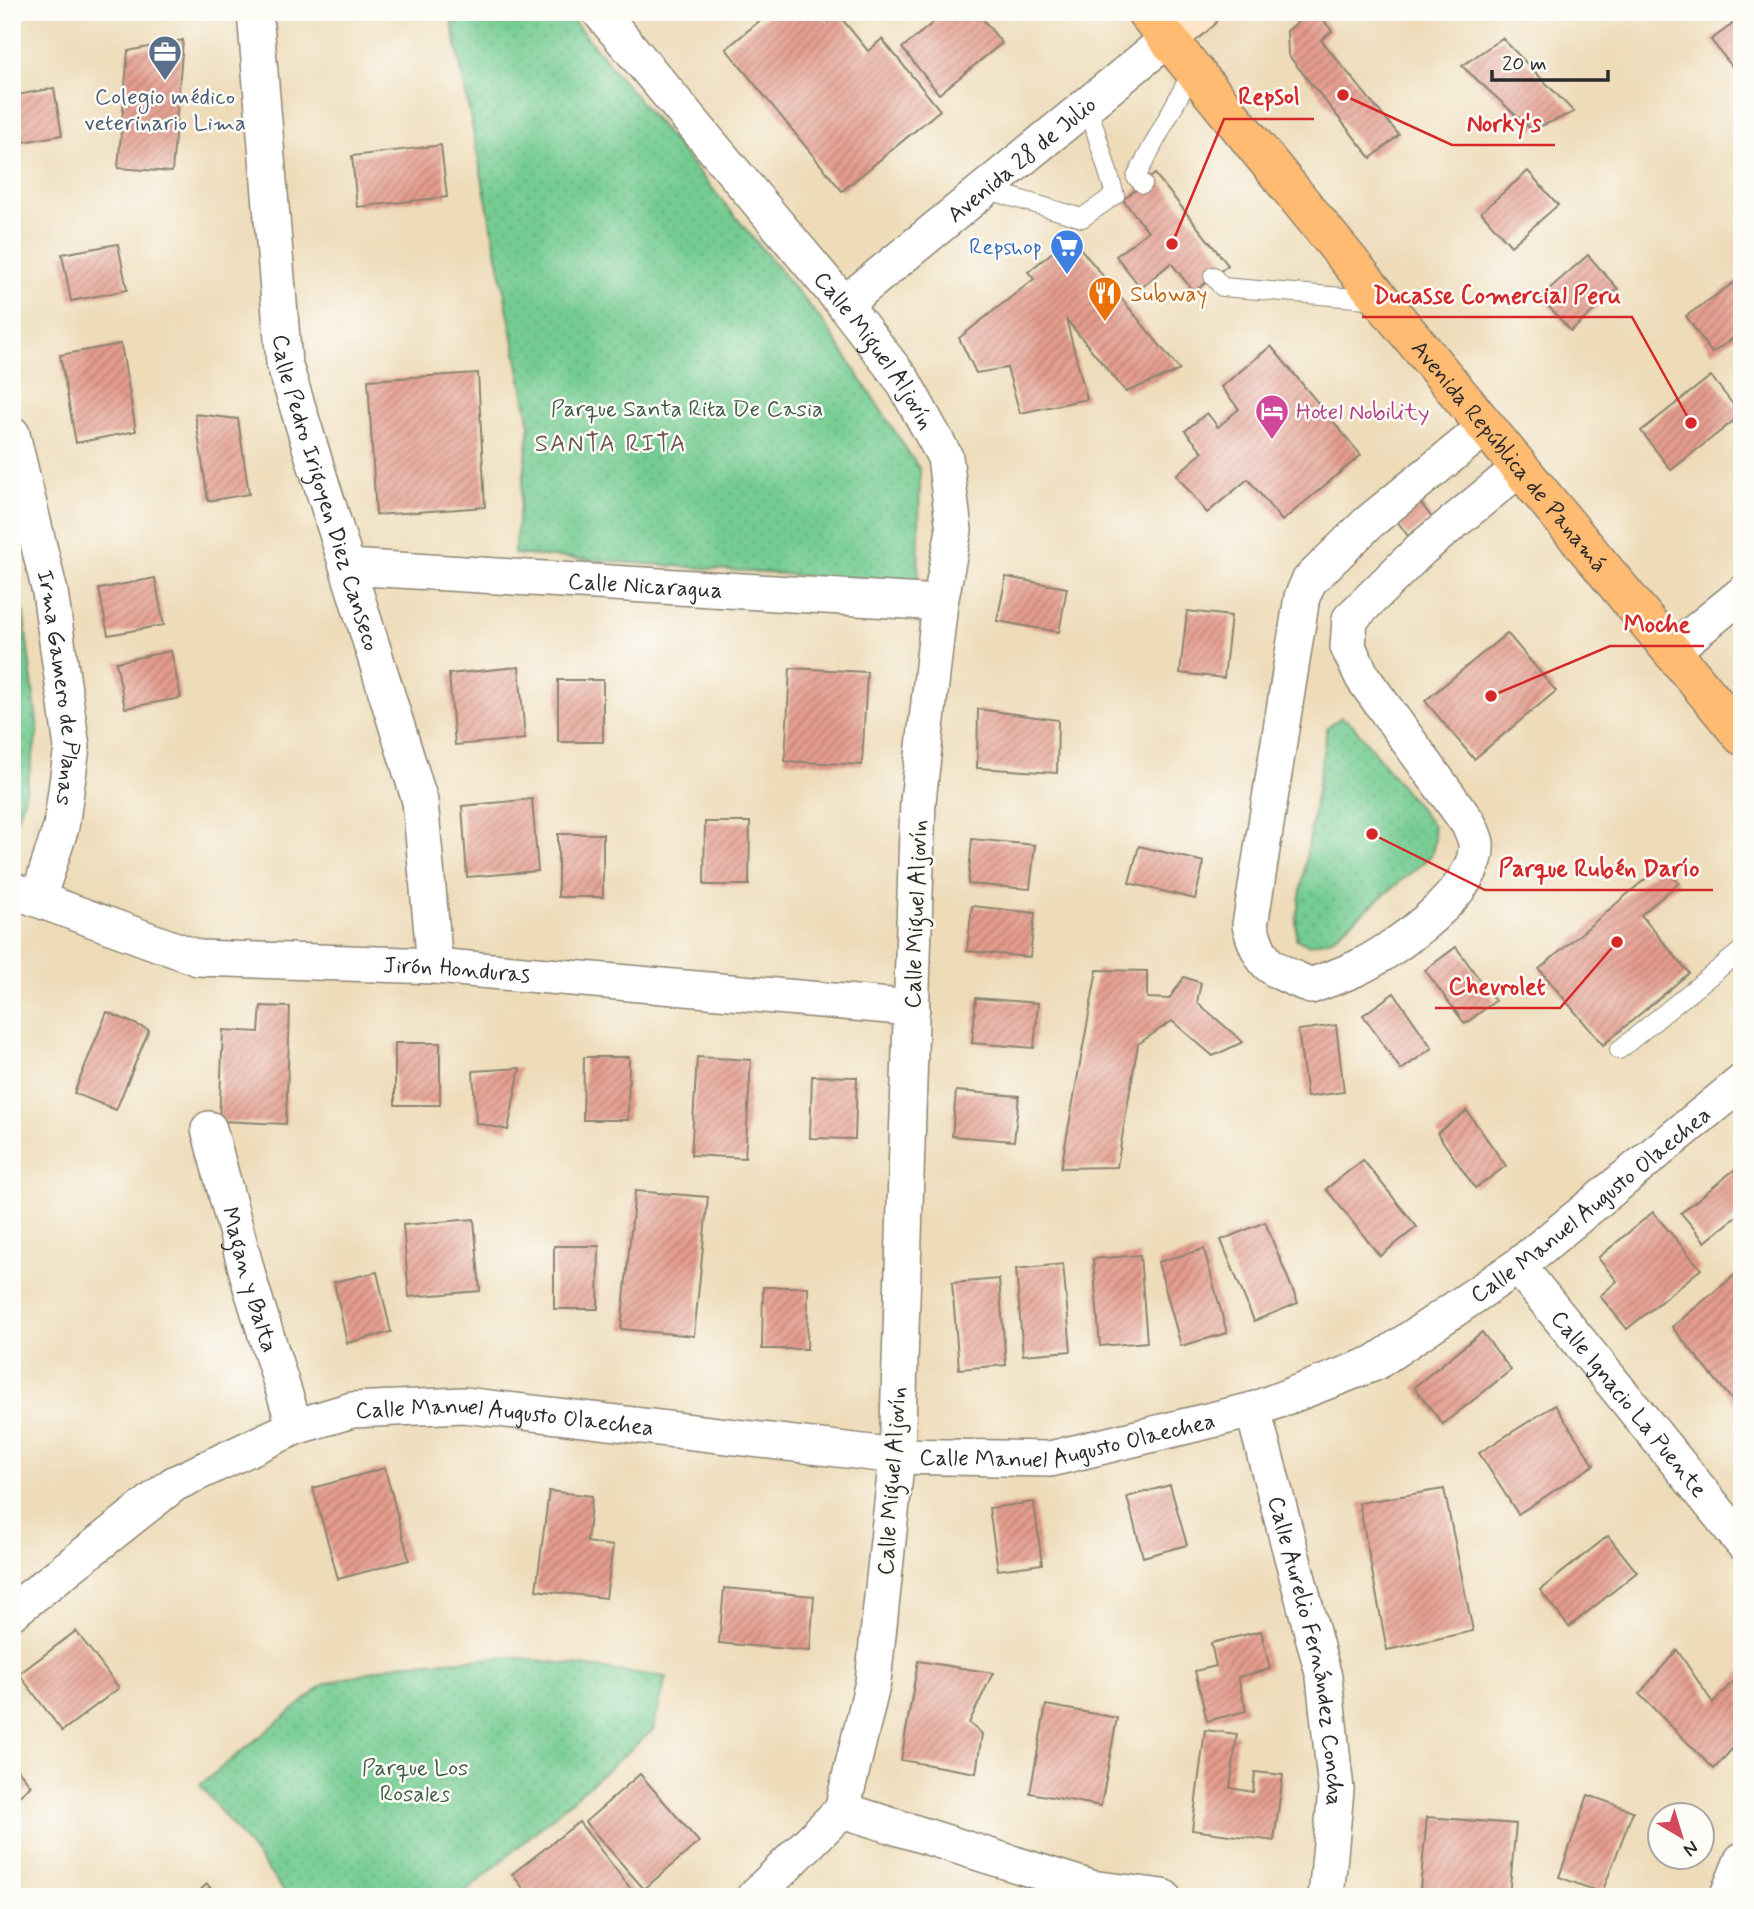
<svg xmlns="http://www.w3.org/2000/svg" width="1754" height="1909" font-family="Mynerve,sans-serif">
<defs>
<pattern id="park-dots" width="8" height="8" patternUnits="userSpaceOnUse" patternTransform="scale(1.75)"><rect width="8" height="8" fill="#74cc92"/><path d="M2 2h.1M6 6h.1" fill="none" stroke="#65af7e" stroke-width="1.8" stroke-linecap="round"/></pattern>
<pattern id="building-hatch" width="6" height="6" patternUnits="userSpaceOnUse" patternTransform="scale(1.75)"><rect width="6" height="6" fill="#e49c8d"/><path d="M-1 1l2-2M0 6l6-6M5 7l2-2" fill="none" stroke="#b97f73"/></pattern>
</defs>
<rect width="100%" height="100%" fill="#fdfcf7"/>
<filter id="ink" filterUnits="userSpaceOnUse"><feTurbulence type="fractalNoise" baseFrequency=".0143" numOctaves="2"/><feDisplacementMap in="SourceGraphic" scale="14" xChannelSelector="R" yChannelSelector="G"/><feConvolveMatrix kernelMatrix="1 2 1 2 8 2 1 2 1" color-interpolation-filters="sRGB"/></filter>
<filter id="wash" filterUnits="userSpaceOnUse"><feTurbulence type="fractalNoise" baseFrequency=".00686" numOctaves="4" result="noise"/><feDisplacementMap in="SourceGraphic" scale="28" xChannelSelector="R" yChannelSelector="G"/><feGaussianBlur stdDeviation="1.57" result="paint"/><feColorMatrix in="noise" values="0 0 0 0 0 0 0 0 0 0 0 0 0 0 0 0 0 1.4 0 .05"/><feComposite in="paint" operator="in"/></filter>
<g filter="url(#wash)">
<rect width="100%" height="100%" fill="#eedcb9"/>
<g fill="url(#park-dots)" stroke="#507c5e" stroke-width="2">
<polygon points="450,12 566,12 826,326 920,470 918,584 514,554 530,425"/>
<polygon points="12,563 22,600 38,730 24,799 12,830"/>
<polygon points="1341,717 1352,724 1433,826 1435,841 1431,856 1331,939 1308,945 1296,939 1296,921 1327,728"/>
<polygon points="513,1657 666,1677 653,1730 460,1897 289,1897 200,1785 325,1684 398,1664"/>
</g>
<g id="blocks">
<g fill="url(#building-hatch)">
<polygon points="770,12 820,12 828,22 838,14 868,51 882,39 940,110 842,191 726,49"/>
<polygon points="946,12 977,12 1002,43 939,94 902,48"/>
<polygon points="1310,12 1317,12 1332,31 1321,40 1399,135 1371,158 1288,55 1287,31"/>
<polygon points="1742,17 1742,79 1711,40"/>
<polygon points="1502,38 1574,112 1532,130 1462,66"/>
<polygon points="183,40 172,172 118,168 128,51"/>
<polygon points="54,88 62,135 12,144 12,96"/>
<polygon points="441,145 447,197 357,207 352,156"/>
<polygon points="1528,171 1558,205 1511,246 1481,212"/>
<polygon points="1155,174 1228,265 1194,292 1171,263 1141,288 1116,256 1148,231 1123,200"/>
<polygon points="1071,237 1180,370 1126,392 1066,319 1087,399 1020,413 1007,368 976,373 959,338 1034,279 1028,272"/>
<polygon points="118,244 127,290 71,301 62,254"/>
<polygon points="1588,255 1618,289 1571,331 1540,297"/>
<polygon points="1738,280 1742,286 1742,332 1712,353 1686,316"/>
<polygon points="121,344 136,431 76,443 60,355"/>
<polygon points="1271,346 1361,455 1282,521 1248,479 1207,513 1176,475 1203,452 1185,431 1207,413 1218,427 1239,409 1221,387"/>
<polygon points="478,373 485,507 376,515 368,380"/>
<polygon points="1711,376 1741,415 1671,470 1641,431"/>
<polygon points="195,414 238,419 249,494 208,501"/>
<polygon points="1418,499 1432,518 1408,536 1395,518"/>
<polygon points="1006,577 1067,588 1059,632 997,621"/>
<polygon points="155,578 164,625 108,635 99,589"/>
<polygon points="1187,611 1231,616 1224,678 1180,673"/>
<polygon points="1507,633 1556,691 1474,759 1425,701"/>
<polygon points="171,651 181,698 125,708 116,662"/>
<polygon points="519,667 525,739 455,745 449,674"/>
<polygon points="790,668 867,672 862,765 785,761"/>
<rect x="558" y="680" width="45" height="62"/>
<polygon points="978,709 1058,720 1057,773 977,768"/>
<polygon points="532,799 538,871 467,877 462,806"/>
<polygon points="705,822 750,822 749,885 704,885"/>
<rect x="558" y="834" width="45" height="63"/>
<polygon points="972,839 1035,845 1030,889 968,884"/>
<polygon points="1139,846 1204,862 1195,899 1129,883"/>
<polygon points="1663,864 1679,883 1641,915 1689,973 1603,1045 1539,969"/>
<polygon points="972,906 1035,913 1030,957 967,951"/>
<polygon points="1456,947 1495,1001 1465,1024 1425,970"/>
<polygon points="1097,970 1147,971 1147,998 1169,999 1184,977 1201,983 1197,1002 1243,1042 1213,1056 1172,1021 1138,1044 1117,1167 1061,1168"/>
<polygon points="1394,993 1432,1048 1401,1070 1363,1015"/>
<polygon points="976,998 1038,1003 1034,1048 972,1043"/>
<polygon points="261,1006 290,1007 286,1124 219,1121 223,1030 259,1032"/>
<polygon points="107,1012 149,1030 116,1110 74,1093"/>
<polygon points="1336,1025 1344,1092 1307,1097 1298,1030"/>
<rect x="395" y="1043" width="45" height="62"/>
<polygon points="584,1057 629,1057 628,1120 583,1120"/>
<polygon points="697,1057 751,1060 745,1158 691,1155"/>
<polygon points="520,1068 508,1130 476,1123 473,1071"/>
<polygon points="812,1076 857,1077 855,1139 810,1138"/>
<polygon points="956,1091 1019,1096 1014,1141 952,1136"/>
<polygon points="1467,1111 1506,1166 1475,1188 1437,1133"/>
<polygon points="1363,1160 1417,1227 1380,1256 1326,1189"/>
<polygon points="1734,1170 1742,1180 1742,1212 1705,1242 1681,1213"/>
<polygon points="635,1191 708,1197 694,1336 621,1329"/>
<polygon points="1653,1212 1701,1269 1627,1329 1600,1296 1617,1281 1598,1258"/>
<polygon points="474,1219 480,1291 409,1297 403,1225"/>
<polygon points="1265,1222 1298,1303 1254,1321 1221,1240"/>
<polygon points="554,1246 599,1246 598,1309 554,1309"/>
<polygon points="1204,1249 1227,1333 1181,1346 1158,1262"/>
<polygon points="1140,1255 1147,1342 1100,1346 1093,1259"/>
<polygon points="1063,1264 1071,1351 1023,1355 1016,1269"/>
<polygon points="1742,1269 1742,1412 1672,1327"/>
<polygon points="377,1272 391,1332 347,1343 334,1282"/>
<polygon points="999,1279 1006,1365 959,1369 952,1283"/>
<polygon points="763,1287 808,1287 807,1349 762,1349"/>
<polygon points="1482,1332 1511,1370 1443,1424 1414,1387"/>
<polygon points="1555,1405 1594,1465 1518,1514 1479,1453"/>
<polygon points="385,1468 409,1560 338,1579 313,1488"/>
<polygon points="1170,1485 1187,1545 1143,1557 1127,1497"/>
<polygon points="1444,1489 1473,1631 1387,1650 1359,1503"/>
<polygon points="549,1491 592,1496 587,1542 613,1546 606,1598 536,1590"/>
<polygon points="1034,1502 1042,1564 998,1570 989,1508"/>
<polygon points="1608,1536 1637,1572 1569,1627 1540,1590"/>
<polygon points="724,1588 814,1596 810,1651 719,1643"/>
<polygon points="76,1631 119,1688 62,1731 19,1674"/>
<polygon points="1261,1631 1270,1669 1238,1677 1246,1711 1207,1721 1195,1671 1216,1666 1211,1643"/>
<polygon points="1677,1650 1713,1703 1742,1671 1742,1738 1714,1769 1639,1694"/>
<polygon points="918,1661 993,1673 969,1723 982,1734 976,1773 901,1760"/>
<polygon points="1046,1705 1117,1718 1101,1806 1030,1793"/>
<polygon points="1205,1730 1237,1734 1230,1788 1253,1792 1255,1772 1283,1775 1274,1841 1192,1830"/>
<polygon points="12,1762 31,1786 12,1802"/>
<polygon points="640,1774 699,1842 644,1889 585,1822"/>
<polygon points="1588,1795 1633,1811 1602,1893 1559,1877"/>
<polygon points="1427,1817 1516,1824 1509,1896 1420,1889"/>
<polygon points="579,1822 637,1897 530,1897 512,1874"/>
<polygon points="207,1884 218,1897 193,1897"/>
</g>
</g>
</g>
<g filter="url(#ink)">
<use href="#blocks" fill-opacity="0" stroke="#8c8472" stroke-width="2"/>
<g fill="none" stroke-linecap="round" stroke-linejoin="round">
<g stroke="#8c8472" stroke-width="20">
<g id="service">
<polyline points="1143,184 1136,177 1193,70"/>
<polyline points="985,189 1082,218 1115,195 1087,103"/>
<polyline points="1213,276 1222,287 1379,300"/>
<polyline points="1619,1050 1742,950"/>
</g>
</g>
<g stroke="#8c8472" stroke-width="38">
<g id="minor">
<path id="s1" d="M 255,12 L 284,363 L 420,801 L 435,966"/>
<path id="s2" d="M 600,12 L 844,304 L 903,381 L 945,457 L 954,530 L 940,603 L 918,801 L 897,1456 L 873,1682 L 842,1810 L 754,1897"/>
<path id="s3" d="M 844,304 L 1168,39"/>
<path d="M 1487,426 L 1368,523 L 1309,581 L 1302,597 L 1250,925 C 1262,970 1272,968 1311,986 C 1326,980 1342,975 1357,968 C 1393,951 1481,889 1476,843 C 1475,837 1471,829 1468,823 L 1363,678 L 1348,647 L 1350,619 L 1421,549 L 1520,468"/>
<path id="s4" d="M 12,434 L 50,592 L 72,747 L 61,827 L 38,899"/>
<path id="s5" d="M 348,567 L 940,603"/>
<polyline points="1672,651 1742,594"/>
<path id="s6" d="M 12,890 L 198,958 L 435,966 L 912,1008"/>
<path id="s7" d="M 209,1129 L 251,1287 L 295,1427"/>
<path id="s8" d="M 1518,1266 L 1742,1542"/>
<path id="s9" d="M 1253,1410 L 1324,1677 L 1336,1790 L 1326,1897"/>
<path id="s10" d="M 12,1612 L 174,1484 L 295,1427 L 352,1410 L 464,1405 L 897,1456 L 1050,1459 L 1253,1410 L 1375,1363 L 1518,1266 L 1742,1082"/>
<polyline points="842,1810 1091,1888 1163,1897"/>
<polyline points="1727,1897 1742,1860"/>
</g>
</g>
<g stroke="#8c8472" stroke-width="41">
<polyline id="secondary" points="1168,39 1199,12"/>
</g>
<g stroke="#8c8472" stroke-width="41">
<g id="primary">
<path id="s11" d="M 1146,12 L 1381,300 L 1742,736"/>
</g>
</g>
<use href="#service" stroke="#fff" stroke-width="18"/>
<use href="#minor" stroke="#fff" stroke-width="35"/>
<use href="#secondary" stroke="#ffe4c6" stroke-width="38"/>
<use href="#primary" stroke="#ffbb71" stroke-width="38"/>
</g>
</g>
<defs>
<g id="office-pin" transform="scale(1.75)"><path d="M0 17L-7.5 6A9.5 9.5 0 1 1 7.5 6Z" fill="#5c6f8a" stroke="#fdfcf7"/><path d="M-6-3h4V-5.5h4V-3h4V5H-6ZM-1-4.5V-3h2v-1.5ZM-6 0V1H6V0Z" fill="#fff"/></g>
<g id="supermarket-pin" transform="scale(1.75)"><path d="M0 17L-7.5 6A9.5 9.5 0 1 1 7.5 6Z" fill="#3f7fe0" stroke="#fdfcf7"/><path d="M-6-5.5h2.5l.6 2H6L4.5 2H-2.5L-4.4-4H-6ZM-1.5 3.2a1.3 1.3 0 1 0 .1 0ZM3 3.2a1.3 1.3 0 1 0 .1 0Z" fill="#fff"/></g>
<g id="restaurant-pin" transform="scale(1.75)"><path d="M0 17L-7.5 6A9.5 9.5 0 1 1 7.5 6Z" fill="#e8710a" stroke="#fdfcf7"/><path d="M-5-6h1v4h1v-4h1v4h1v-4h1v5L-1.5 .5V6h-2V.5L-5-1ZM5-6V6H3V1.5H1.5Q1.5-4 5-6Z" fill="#fff"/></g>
<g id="hotel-pin" transform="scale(1.75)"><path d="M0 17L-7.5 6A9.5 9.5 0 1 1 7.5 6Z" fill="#d1479c" stroke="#fdfcf7"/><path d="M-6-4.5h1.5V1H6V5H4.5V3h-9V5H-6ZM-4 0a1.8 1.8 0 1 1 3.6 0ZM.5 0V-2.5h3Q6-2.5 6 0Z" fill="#fff"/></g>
</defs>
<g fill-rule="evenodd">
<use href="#office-pin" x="165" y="52"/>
<use href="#supermarket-pin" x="1067" y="246"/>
<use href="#restaurant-pin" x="1105" y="293"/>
<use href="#hotel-pin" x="1272" y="411"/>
</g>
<g text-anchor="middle" stroke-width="5" stroke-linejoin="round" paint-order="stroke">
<g font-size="23" fill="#4e5e75" stroke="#fdfcf7">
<text x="165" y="104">Colegio médico<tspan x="165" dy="26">veterinario Lima</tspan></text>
</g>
<g font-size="23" fill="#2b2b2b" stroke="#fdfcf7">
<text dy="8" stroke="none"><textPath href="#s3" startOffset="229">Avenida 28 de Julio</textPath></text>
<text dy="8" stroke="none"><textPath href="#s2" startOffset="436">Calle Miguel Aljovín</textPath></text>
<text dy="8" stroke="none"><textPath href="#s11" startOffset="574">Avenida República de Panamá</textPath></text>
<text dy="8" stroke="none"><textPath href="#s1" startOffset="488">Calle Pedro Irigoyen Diez Canseco</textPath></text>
<text dy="8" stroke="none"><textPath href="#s5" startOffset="298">Calle Nicaragua</textPath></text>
<text dy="8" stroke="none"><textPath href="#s4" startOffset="259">Irma Gamero de Planas</textPath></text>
<text transform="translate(915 914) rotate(-88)" y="8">Calle Miguel Aljovín</text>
<text dy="8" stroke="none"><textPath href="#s6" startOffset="457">Jirón Honduras</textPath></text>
<text dy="8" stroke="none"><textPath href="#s10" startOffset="1708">Calle Manuel Augusto Olaechea</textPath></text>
<text dy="8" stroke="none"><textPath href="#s7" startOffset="156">Magan y Balta</textPath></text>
<text dy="8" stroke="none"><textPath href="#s8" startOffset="177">Calle Ignacio La Puente</textPath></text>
<text dy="8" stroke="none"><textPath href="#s10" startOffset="553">Calle Manuel Augusto Olaechea</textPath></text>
<text dy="8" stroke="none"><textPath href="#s10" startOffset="1120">Calle Manuel Augusto Olaechea</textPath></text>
<text transform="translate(891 1481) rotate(-86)" y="8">Calle Miguel Aljovín</text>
<text dy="8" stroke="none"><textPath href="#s9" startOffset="248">Calle Aurelio Fernández Concha</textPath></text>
</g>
<g font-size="23" fill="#366cbe" stroke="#fdfcf7" text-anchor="end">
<text x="1042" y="254">Repshop</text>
</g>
<g font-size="23" fill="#c56008" stroke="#fdfcf7" text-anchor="start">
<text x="1130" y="301">Subway</text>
</g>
<g font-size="23" fill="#415b4a" stroke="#fdfcf7">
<text x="687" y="416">Parque Santa Rita De Casia</text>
<text x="415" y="1775">Parque Los<tspan x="415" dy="26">Rosales</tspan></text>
</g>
<g font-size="23" fill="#b23c85" stroke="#fdfcf7" text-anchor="start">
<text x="1296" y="419">Hotel Nobility</text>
</g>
<g font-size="24" letter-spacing="2" fill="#6c534d" stroke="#fdfcf7">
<text x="611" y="451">SANTA RITA</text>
</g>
</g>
<path fill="none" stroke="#d62828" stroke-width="2.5" d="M1172 244L1224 119H1314M1343 95L1452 145H1555M1691 423L1632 317H1362M1491 696L1610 646H1704M1372 834L1485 890H1713M1617 942L1560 1008H1435"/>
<g fill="#d62828" stroke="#fdfcf7" stroke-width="2.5">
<circle cx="1172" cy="244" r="7"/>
<circle cx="1343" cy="95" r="7"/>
<circle cx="1691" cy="423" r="7"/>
<circle cx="1491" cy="696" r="7"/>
<circle cx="1372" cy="834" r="7"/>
<circle cx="1617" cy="942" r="7"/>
</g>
<g font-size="24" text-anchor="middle" font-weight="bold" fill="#d62828" stroke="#fdfcf7" stroke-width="5" stroke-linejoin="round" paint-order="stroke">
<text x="1269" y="104">Repsol</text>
<text x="1504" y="131">Norky's</text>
<text x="1497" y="303">Ducasse Comercial Peru</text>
<text x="1657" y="632">Moche</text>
<text x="1599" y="876">Parque Rubén Darío</text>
<text x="1497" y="994">Chevrolet</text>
</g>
<rect width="1754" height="1909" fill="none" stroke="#fdfcf7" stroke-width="42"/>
<g transform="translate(1681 1836) rotate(142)"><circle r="33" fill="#fdfcf7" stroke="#a9a8a5" stroke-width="2"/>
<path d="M0-5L12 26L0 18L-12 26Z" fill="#d1495b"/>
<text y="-10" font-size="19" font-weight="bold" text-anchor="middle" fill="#2b2b2b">N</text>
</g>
<path d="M1492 70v10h116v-10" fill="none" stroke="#2b2b2b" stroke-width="3.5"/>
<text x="1502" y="70" font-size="21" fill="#2b2b2b" stroke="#fdfcf7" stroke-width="5" paint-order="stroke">20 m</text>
</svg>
